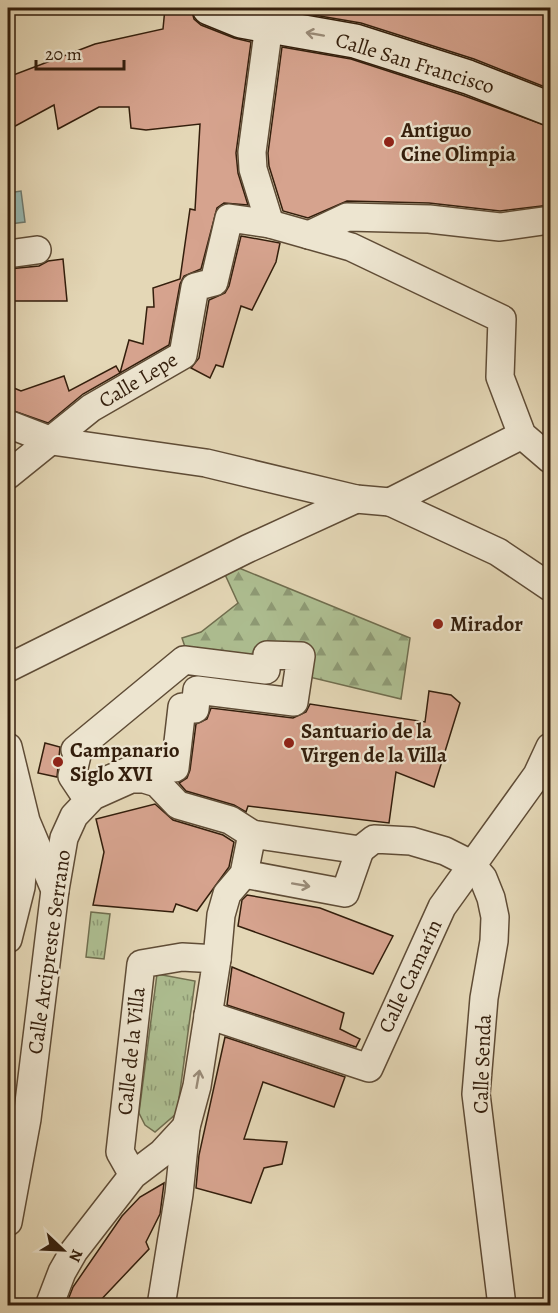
<svg xmlns="http://www.w3.org/2000/svg" width="558" height="1313" font-family="Alegreya,serif">
<defs>
<pattern id="forest-firs" width="22" height="20" patternUnits="userSpaceOnUse" patternTransform="scale(1.5)"><rect width="22" height="20" fill="#aebf92"/><path d="M5 1l3.5 6h-7zM16 11l3.5 6h-7z" fill="#8e9b76"/></pattern>
<pattern id="park-tufts" width="24" height="20" patternUnits="userSpaceOnUse" patternTransform="scale(1.5)"><rect width="24" height="20" fill="#aebf92"/><path d="M3 7l-1-3M5 7V3M7 7l1-3M15 17l-1-3M17 17v-4M19 17l1-3" fill="none" stroke="#8e9b76"/></pattern>
</defs>
<rect width="100%" height="100%" fill="#e4d7b6"/>
<filter id="stains"><feTurbulence type="fractalNoise" baseFrequency=".00333" numOctaves="4"/><feColorMatrix values="0 0 0 0 .2 0 0 0 0 .09 0 0 0 0 .02 0 0 0 .5 -.17"/></filter>
<radialGradient id="worn" r=".72"><stop offset=".6" stop-color="#630" stop-opacity="0"/><stop offset="1" stop-color="#630" stop-opacity=".3"/></radialGradient>
<polygon fill="url(#forest-firs)" stroke="#706e4f" stroke-width="1.5" points="239,568 410,638 401,699 305,676 308,649 258,662 187,653 182,638 201,632 238,603 223,570"/>
<g fill="url(#park-tufts)" stroke="#706e4f" stroke-width="1.5">
<polygon points="91,912 110,914 104,959 86,957"/>
<polygon points="157,974 195,981 177,1113 155,1132 145,1125 139,1113"/>
</g>
<polygon fill="#96b8b2" stroke="#6e7a70" stroke-width="1.5" points="21,191 25,222 10,224 8,193"/>
<g fill="#d6a38e" stroke="#331e0c" stroke-width="1.5">
<polygon points="165,8 191,8 194,19 201,25 234,38 251,42 236,153 238,173 248,205 224,203 217,208 201,269 184,276 180,284 169,345 83,394 48,423 8,409 8,400 14,388 21,391 64,376 69,391 116,366 120,373 129,340 143,344 147,307 154,307 153,288 180,279 190,209 195,210 200,124 146,130 131,128 129,107 99,107 58,129 54,105 8,130 8,77 95,44 163,29"/>
<polygon points="273,8 550,8 550,89 474,59 361,23"/>
<polygon points="282,47 351,59 462,95 550,127 550,205 500,211 429,203 347,201 308,218 283,211 269,166 268,153"/>
<polygon points="241,236 280,243 276,262 252,310 241,306 223,367 216,365 210,378 191,368 199,358 209,300 225,293 229,286"/>
<polygon points="63,259 67,301 8,301 8,269 39,266 48,261"/>
<polygon points="429,691 451,695 460,703 434,787 396,772 389,823 248,806 246,812 234,805 186,791 179,783 187,778 190,770 196,724 207,719 211,708 293,718 306,712 310,704 425,722"/>
<polygon points="45,743 60,747 57,777 38,773"/>
<polygon points="155,804 173,820 223,835 234,842 229,867 197,911 176,904 173,912 93,905 104,852 96,819"/>
<polygon points="247,895 320,908 393,936 373,974 238,926 242,900"/>
<polygon points="232,967 344,1013 340,1029 360,1039 356,1047 227,1005"/>
<polygon points="225,1037 345,1077 334,1107 263,1082 244,1139 287,1142 282,1164 264,1168 251,1203 196,1188 199,1155"/>
<polygon points="164,1183 160,1214 146,1242 149,1249 96,1305 66,1305 73,1287 122,1216 140,1197"/>
</g>
<g fill="none" stroke-linecap="round" stroke-linejoin="round">
<g stroke="#5f4c36" stroke-width="30">
<g id="street">
<polyline points="269,25 252,152 253,169 270,224"/>
<polyline points="309,235 347,217 429,219 500,227 550,220"/>
<polyline points="8,254 37,250"/>
<polyline points="8,424 52,441 206,463 356,499 390,502"/>
<polyline points="522,435 390,502 498,552 550,587"/>
<polyline points="8,475 91,408 183,355 195,287 214,282 229,218 270,224 351,247 502,319 500,377 522,435 550,459"/>
<polygon points="267,655 301,656 294,702 197,690 195,709 182,707 175,768 149,762 82,791 72,776 78,751 75,750 184,660 266,670"/>
<polyline points="8,668 247,549 356,499"/>
<polyline points="8,747 26,821 55,890"/>
<polyline points="360,850 374,839 411,841 445,851 471,864 483,878 491,898 495,917 494,941 484,998 476,1094 502,1306"/>
<polyline points="8,939 21,887 26,828"/>
<polyline points="217,959 221,915 227,894 244,874 252,834"/>
<polyline points="208,1015 369,1068 442,907 537,775 550,747"/>
<polyline points="8,1222 27,1119 55,890 64,838 74,816 93,796 131,779 144,779 157,783 178,805 230,820 252,834 360,850 345,893 244,874"/>
<polyline points="49,1306 62,1272 74,1251 133,1175 162,1153 186,1127 197,1086 217,959 182,957 141,964 120,1152 133,1175"/>
<polyline points="161,1306 179,1194 186,1127"/>
</g>
</g>
<g stroke="#331e0c" stroke-width="36">
<polyline id="secondary" points="209,8 241,21 355,41 468,77 550,109"/>
</g>
<use href="#street" stroke="#ede5d0" stroke-width="27"/>
<use href="#secondary" stroke="#ede5d0" stroke-width="33"/>
</g>
<defs><path id="oneway-shaft" d="M-6 0H5M1.5-3L5.5 0L1.5 3" fill="none" stroke-width="1.6" stroke-linecap="round" stroke-linejoin="round" transform="scale(1.5)"/></defs>
<g stroke="#998b78">
<use href="#oneway-shaft" transform="translate(315 34) rotate(-170)"/>
<use href="#oneway-shaft" transform="translate(301 885) rotate(10)"/>
<use href="#oneway-shaft" transform="translate(198 1079) rotate(-80)"/>
</g>
<g fill="#8f2418" stroke="#ede5d0" stroke-width="2">
<circle cx="389" cy="142" r="6"/>
<circle cx="438" cy="624" r="6"/>
<circle cx="289" cy="743" r="6"/>
<circle cx="58" cy="762" r="6"/>
</g>
<g text-anchor="middle" stroke-width="4.5" stroke-linejoin="round" paint-order="stroke">
<g font-size="21" fill="#331e0c" stroke="#ede5d0">
<text transform="translate(415 63) rotate(17)" y="7">Calle San Francisco</text>
<text transform="translate(138 380) rotate(-31)" y="7">Calle Lepe</text>
<text transform="translate(49 952) rotate(-82)" y="7">Calle Arcipreste Serrano</text>
<text transform="translate(410 976) rotate(-65)" y="7">Calle Camarín</text>
<text transform="translate(131 1051) rotate(-84)" y="7">Calle de la Villa</text>
<text transform="translate(482 1064) rotate(-88)" y="7">Calle Senda</text>
</g>
<g font-size="21" font-weight="bold" fill="#331e0c" stroke="#ede5d0" text-anchor="start">
<text x="401" y="137">Antiguo<tspan x="401" dy="24">Cine Olimpia</tspan></text>
<text x="450" y="631">Mirador</text>
<text x="301" y="738">Santuario de la<tspan x="301" dy="24">Virgen de la Villa</tspan></text>
<text x="70" y="757">Campanario<tspan x="70" dy="24">Siglo XVI</tspan></text>
</g>
</g>
<rect width="558" height="1313" fill="none" stroke="#e4d7b6" stroke-width="30"/>
<rect x="9" y="9" width="540" height="1295" fill="none" stroke="#331e0c" stroke-width="3"/>
<rect x="15" y="15" width="528" height="1283" fill="none" stroke="#331e0c" stroke-width="1.5"/>
<g transform="translate(63 1250) rotate(113)" stroke="#ede5d0" stroke-width="4.5" paint-order="stroke">
<path d="M0-4.5L10 22L0 15L-10 22Z" fill="#331e0c"/>
<text y="-9" font-size="16" font-weight="bold" text-anchor="middle" fill="#331e0c">N</text>
</g>
<path d="M36 60v9h88v-9" fill="none" stroke="#331e0c" stroke-width="3"/>
<text x="45" y="60" font-size="18" fill="#331e0c" stroke="#ede5d0" stroke-width="4.5" paint-order="stroke">20 m</text>
<rect width="100%" height="100%" filter="url(#stains)"/>
<rect width="100%" height="100%" fill="url(#worn)"/>
</svg>
